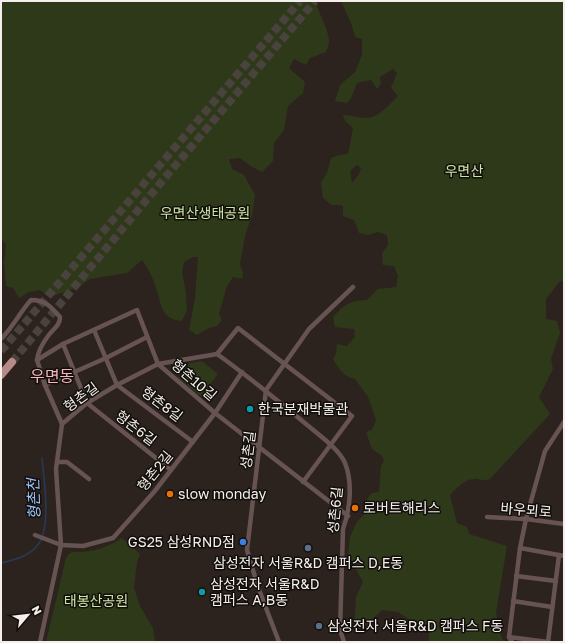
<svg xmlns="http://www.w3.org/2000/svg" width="565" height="643" font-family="'Golos Text','Noto Sans KR',sans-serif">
<rect width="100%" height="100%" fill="#2c231e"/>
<g fill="#2e391a" fill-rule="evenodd">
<path d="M 1,1 L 315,1 C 318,11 331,35 329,43 C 329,46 327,49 326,52 L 310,58 L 306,65 L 294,59 L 289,68 L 305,82 L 303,93 L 288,106 L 284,130 L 274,143 L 273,161 L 262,172 L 252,167 L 240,158 L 229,159 L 232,169 L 244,175 L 255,195 L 252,215 L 245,236 L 240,264 L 243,273 L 242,279 L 233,277 L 227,286 L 219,314 L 222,320 L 217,326 L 209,328 L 197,335 L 189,330 L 195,298 L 198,257 L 193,257 L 184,262 L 182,272 L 186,293 L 187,310 L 182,321 C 160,319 162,304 156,288 C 153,278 148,268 142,260 L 127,273 L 90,279 L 77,288 L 49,297 L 40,290 L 29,292 L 19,298 L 13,288 L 6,286 L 4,263 L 6,244 L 1,239 Z"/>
<path d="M 341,1 L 564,1 L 564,282 L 560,281 L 546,299 L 546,319 L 557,321 L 560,333 L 551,359 L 553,369 L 539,397 L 550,414 L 490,479 C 480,482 481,478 474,479 C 464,479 457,488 450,495 L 457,523 L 467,527 L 469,534 L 507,546 L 496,613 L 501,636 L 504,642 L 429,642 L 429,634 L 423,625 L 410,620 L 398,612 L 382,610 L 363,628 L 354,631 L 356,597 L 363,582 L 348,554 L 350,537 L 357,522 L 364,514 L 367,499 L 372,493 L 379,492 L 381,466 L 384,461 L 382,456 L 372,449 L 366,432 L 372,430 L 376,420 L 368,397 L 355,379 C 344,377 339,369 333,359 L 336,354 L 337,344 L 347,346 L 355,337 L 354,329 L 335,327 L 333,317 C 345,304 349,301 367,300 L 378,289 L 396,287 L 398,276 L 394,266 L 383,265 L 382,253 L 388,245 L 387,235 L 378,232 L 368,235 L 359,233 L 354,220 L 343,216 L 343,206 L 339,205 L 332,205 L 323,198 L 321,182 L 327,173 L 331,158 L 339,155 L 348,154 L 353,128 L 345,121 L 343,115 C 351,115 358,118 366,118 C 378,118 390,104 398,96 L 391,88 L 397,73 L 393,69 L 380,77 L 381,84 L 377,89 L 371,80 L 357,83 L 351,98 L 347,103 L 335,101 L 340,85 L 355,72 L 362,55 L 362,39 L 355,37 L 351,23 ZM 357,165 L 361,168 L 359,174 L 352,183 L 350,171 Z"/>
<polygon points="202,361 218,374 201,396 178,378 190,363"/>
<path d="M 122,538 L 140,554 L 137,562 L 134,588 L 140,606 L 153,628 L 155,642 L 46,642 L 66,558 L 69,554 L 72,552 C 90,553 107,548 122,538 Z"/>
</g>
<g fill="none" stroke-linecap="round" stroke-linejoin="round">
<path stroke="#283a59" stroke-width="1.5" d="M 1,563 C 13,560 28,557 37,546 C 52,529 44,480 42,458"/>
<g stroke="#4a423d" stroke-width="8" stroke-dasharray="8 4" stroke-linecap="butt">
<polyline points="1,351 300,1"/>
<polyline points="12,362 158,186 315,1"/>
</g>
<g stroke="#675452" stroke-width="4.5">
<polyline points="94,330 117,385 193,442"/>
<path d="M 1,339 C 13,327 20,312 31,300 C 46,300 51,307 60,317 C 60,326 53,329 48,336 C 42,344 38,351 37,360"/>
<polyline points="217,354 238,328 352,416 303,482"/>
<polyline points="45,385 106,358 147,337"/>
<polyline points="62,424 45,385 37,360 63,344"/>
<polyline points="57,462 67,462 89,479"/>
<polyline points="171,470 87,403 63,344 137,310 158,364 215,413 348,516"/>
<polyline points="487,517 526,519 564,524"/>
<polyline points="35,535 61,545 83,546 113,538 154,492 215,413 242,372"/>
<polyline points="520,548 564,556"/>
<polyline points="516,576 556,581"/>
<polyline points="513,601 552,607"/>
<polyline points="509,637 548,642"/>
<path d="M 40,642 L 61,545 L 56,469 L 62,424 L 87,403 L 117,385 L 158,364 L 217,354 C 248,376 277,400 306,424 C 318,434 339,449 345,463 C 353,483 350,510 343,529 L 340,630 L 344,642"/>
<polyline points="279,642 258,587 247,550 266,390 309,329 353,287"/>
<polyline points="512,642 509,637 520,548 526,519 545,451 564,422"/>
<polyline points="548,642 559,555"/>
</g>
<polyline stroke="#b68a86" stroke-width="8" points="1,375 12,362"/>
</g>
<g fill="#0f9aa8" stroke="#110e0b" stroke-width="1.5">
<circle cx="250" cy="409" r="4"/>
<circle cx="202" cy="592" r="4"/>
</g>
<g fill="#e8710a" stroke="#110e0b" stroke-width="1.5">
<circle cx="170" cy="494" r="4"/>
<circle cx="355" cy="508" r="4"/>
</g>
<circle fill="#3f7fe0" stroke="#110e0b" stroke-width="1.5" cx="243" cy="542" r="4"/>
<g fill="#5c6f8a" stroke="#110e0b" stroke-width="1.5">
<circle cx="308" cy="548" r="4"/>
<circle cx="319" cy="626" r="4"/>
</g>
<g text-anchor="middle" stroke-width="3" stroke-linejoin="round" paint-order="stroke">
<g font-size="14" fill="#cce5a5" stroke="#110e0b">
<text x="464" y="176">우면산</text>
<text x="205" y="218">우면산생태공원</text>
<text x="96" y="606">태봉산공원</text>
</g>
<g font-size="14" fill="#f5efeb" stroke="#110e0b">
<text transform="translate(194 380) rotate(41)" y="5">형촌10길</text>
<text transform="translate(81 397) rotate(-36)" y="5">형촌길</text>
<text transform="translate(162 404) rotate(37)" y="5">형촌8길</text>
<text transform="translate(136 428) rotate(38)" y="5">형촌6길</text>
<text transform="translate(248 450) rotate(-83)" y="5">성촌길</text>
<text transform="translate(155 471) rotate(-51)" y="5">형촌2길</text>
<text transform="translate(335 510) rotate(-84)" y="5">성촌6길</text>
<text transform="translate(526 510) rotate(5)" y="5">바우뫼로</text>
</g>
<g font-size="14" fill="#f5efeb" stroke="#110e0b" text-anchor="start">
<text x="258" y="414">한국분재박물관</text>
<text x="178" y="499">slow monday</text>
<text x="363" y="513">로버트해리스</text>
<text x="235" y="547" text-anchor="end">GS25 삼성RND점</text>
<text x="308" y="568" text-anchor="middle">삼성전자 서울R&amp;D 캠퍼스 D,E동</text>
<text x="210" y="589">삼성전자 서울R&amp;D<tspan x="210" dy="16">캠퍼스 A,B동</tspan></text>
<text x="327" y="631">삼성전자 서울R&amp;D 캠퍼스 F동</text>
</g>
<g font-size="15" font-style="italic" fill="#9fc2fb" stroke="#110e0b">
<text transform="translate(34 499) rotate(-92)" y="5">형촌천</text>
</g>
<g font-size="16" fill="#f9b5ba" stroke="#110e0b">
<text x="52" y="382">우면동</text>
</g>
</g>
<rect width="565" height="643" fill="none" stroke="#f5efeb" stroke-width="4"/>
<g transform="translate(28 615) rotate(62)" stroke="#110e0b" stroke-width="3" paint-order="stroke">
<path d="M0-3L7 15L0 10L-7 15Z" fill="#f5efeb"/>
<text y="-6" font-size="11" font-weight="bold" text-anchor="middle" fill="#f5efeb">N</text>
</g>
</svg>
